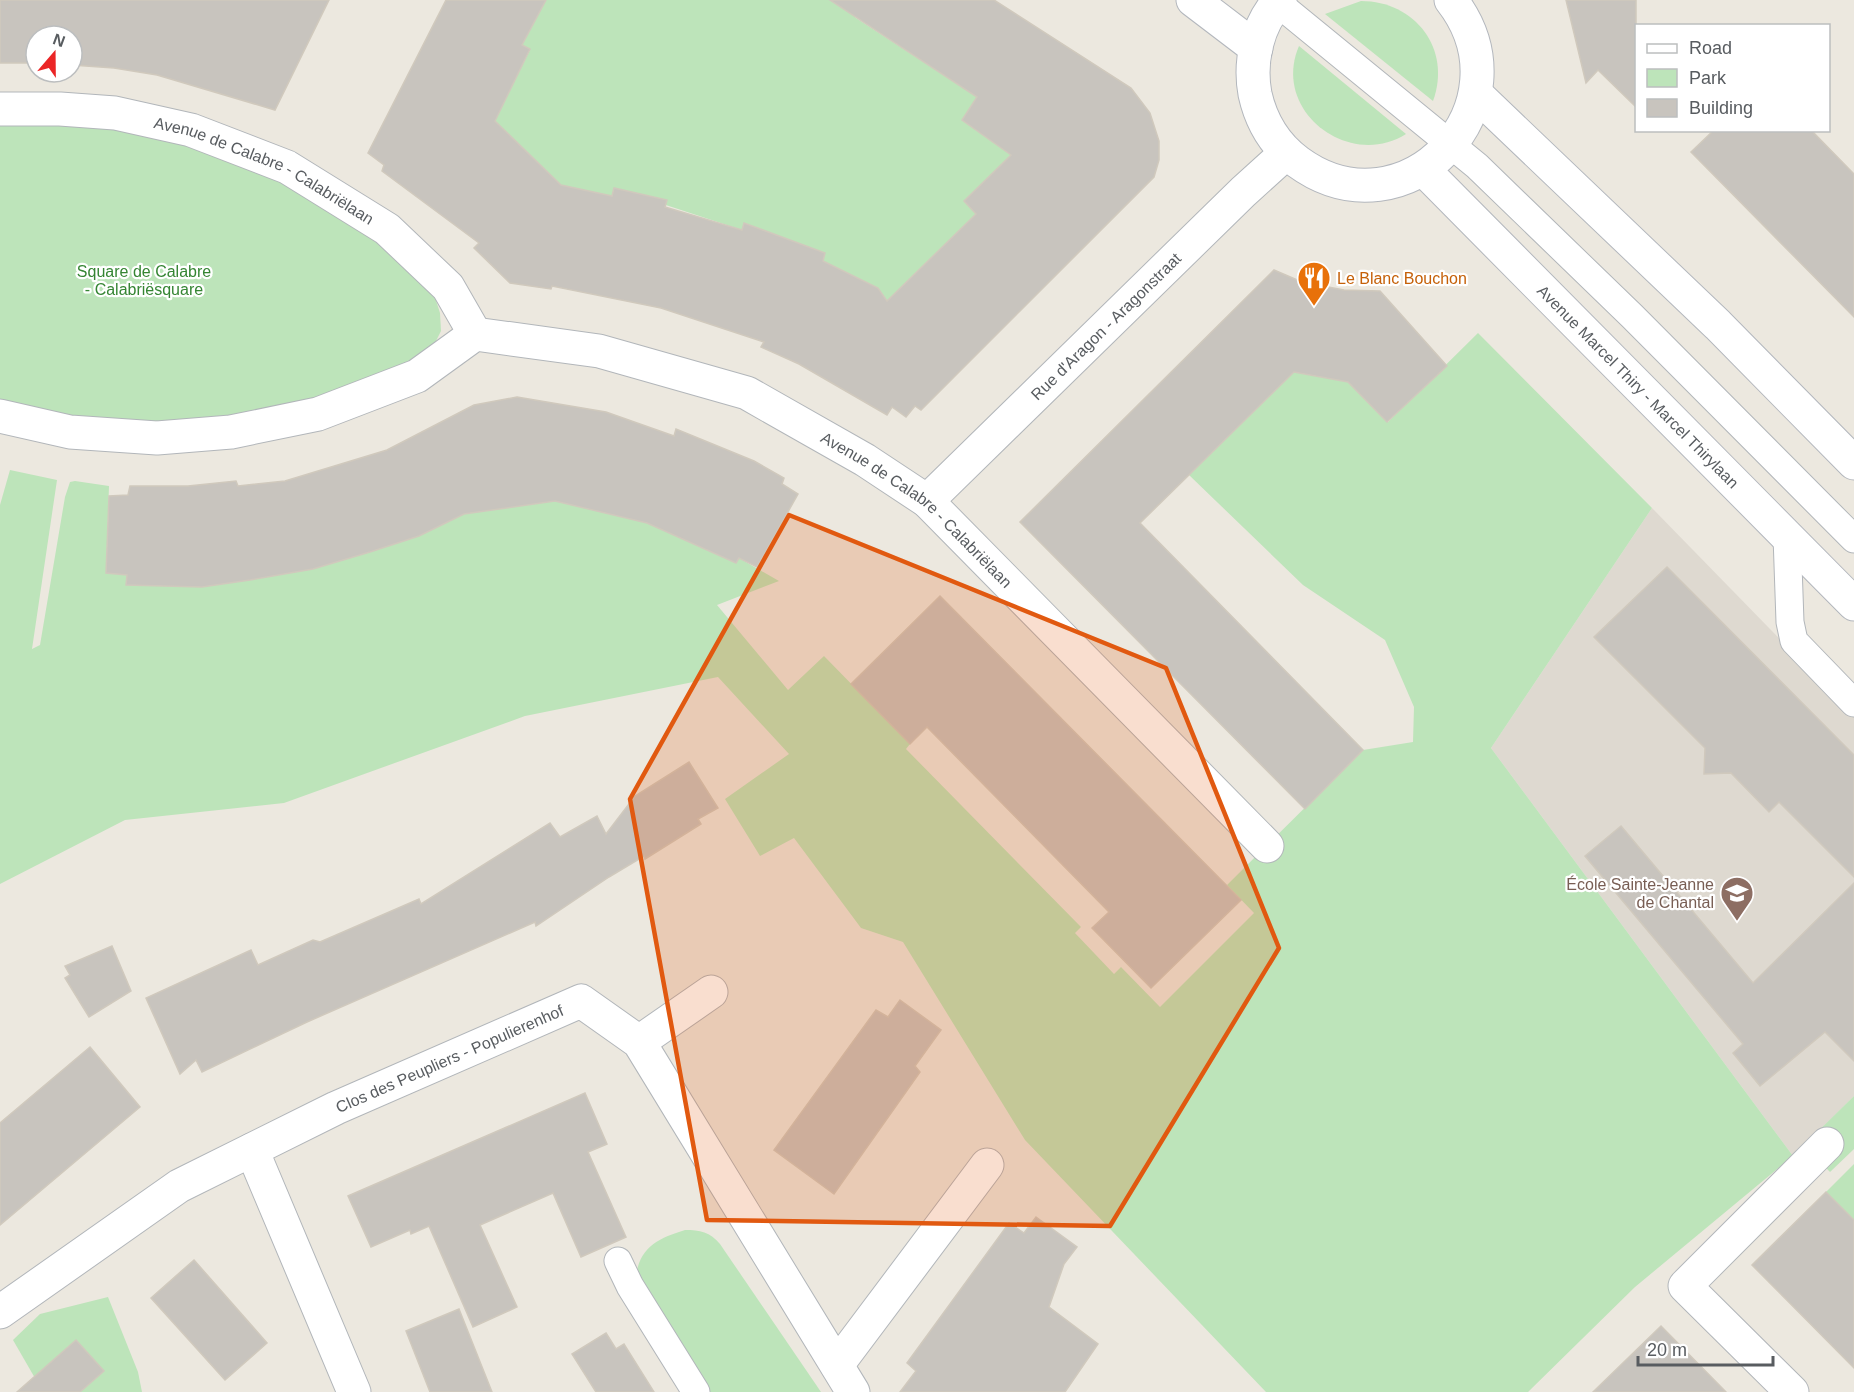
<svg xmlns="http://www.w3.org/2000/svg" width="1854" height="1392" font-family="Arial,sans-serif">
<rect width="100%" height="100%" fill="#ece8df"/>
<polygon fill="#ded9d0" points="1652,508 1854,715 1854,1096 1793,1156 1491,748"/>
<g fill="#bde4ba">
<polygon points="546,0 837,0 856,18 977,97 1011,155 965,201 976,214 900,288 889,303 878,288 823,261 825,253 745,223 742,230 614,188 612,196 558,186 493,124 530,50 522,45"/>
<path d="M 1361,1 C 1415,1 1452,49 1433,101 L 1325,14 Z"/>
<path d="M 1299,46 L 1406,134 C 1349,170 1271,111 1299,46 Z"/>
<polygon points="35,120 148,132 262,170 356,224 433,291 440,313 441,331 433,347 422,357 316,402 214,422 95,421 0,403 0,121"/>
<polygon points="1478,333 1652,508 1491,748 1793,1156 1635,1287 1528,1392 1266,1392 1025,1140 903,942 861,928 794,838 760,856 725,799 789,754 718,677 525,716 284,803 125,820 0,884 0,505 10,470 57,480 32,649 40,645 65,497 70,482 75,481 109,486 106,573 127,575 126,585 202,587 313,569 419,536 485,503 551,500 647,523 736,563 739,558 779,581 717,605 788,690 824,656 910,744 906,749 1081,927 1075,933 1114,974 1121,967 1160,1007 1254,913 1227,885 1363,750 1413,742 1414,707 1385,640 1303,585 1189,475 1294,372 1348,382 1388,422"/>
<polygon points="1854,1096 1854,1149 1830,1172 1804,1145"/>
<polygon points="1854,1164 1854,1220 1826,1192"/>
<path d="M 685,1230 C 700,1230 710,1232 720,1244 L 821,1392 L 704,1392 L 636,1277 C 639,1247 659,1238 685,1230 Z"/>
<polygon points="108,1297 138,1372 142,1392 43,1392 13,1340 40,1314"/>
</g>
<g fill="#c8c4be" stroke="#d0c9bd" stroke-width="1.5">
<polygon points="0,0 329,0 275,110 157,75 114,68 72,65 72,36 36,36 36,63 0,63"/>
<polygon points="446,0 546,0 522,45 530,49 495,121 561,185 612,196 614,188 667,200 665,207 742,230 744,223 825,253 823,261 878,288 887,301 976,214 964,201 1011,155 962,120 977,97 830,0 994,0 1131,88 1150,113 1159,141 1159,160 1154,177 921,410 915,406 906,417 892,407 887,415 799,364 761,347 764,342 661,308 552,286 551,289 510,283 474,248 479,243 382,171 384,165 368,153"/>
<polygon points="1566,0 1636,0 1636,107 1598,70 1586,83"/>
<polygon points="1714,130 1811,130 1854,174 1854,317 1691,152"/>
<polygon points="1274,270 1302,282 1344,290 1380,291 1447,366 1387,422 1348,382 1294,372 1140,523 1363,750 1305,809 1020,522"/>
<polygon points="517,397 606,412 674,436 676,429 754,461 784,478 782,484 798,494 757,567 739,558 736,563 647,523 555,501 464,514 419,536 370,552 313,569 250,580 202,587 126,585 127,575 106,573 109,496 128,495 130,486 188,486 236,481 238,486 285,481 387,450 474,405"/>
<polygon points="1667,567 1854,755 1854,877 1779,802 1769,812 1731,773 1704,774 1705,748 1594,637"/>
<polygon points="940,596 1241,900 1151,988 1092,928 1109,912 927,727 910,744 851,684"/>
<polygon points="689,762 718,808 698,819 701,824 645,859 644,856 609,877 536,926 535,922 307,1022 202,1072 196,1060 180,1074 146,998 251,950 258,965 313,940 320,942 419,899 421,904 550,823 560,837 597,816 606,834 635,796"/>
<polygon points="1621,826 1753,983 1854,883 1854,1061 1825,1032 1760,1086 1733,1053 1743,1044 1585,856"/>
<polygon points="112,946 131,991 89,1017 65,978 70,975 65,966"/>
<polygon points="900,1000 941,1030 915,1066 920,1072 834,1194 774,1150 876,1010 888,1017"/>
<polygon points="90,1047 140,1107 0,1225 0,1123"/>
<polygon points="585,1093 607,1144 588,1152 626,1237 581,1257 553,1193 480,1225 517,1307 473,1327 429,1226 411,1234 410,1230 371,1247 348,1196"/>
<polygon points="1826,1192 1854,1220 1854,1368 1752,1265"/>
<polygon points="1036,1217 1077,1247 1064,1264 1049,1307 1098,1344 1065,1392 900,1392 916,1371 907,1363 1009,1223 1024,1233"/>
<polygon points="194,1260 267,1343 225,1380 151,1298"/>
<polygon points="459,1309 492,1392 430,1392 406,1331"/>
<polygon points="1661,1326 1726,1392 1593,1392"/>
<polygon points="606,1333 616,1349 624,1344 654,1392 596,1392 572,1354"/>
<polygon points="76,1340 104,1371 80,1392 17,1392"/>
</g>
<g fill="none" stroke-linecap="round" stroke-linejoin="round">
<g stroke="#b2b6ba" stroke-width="29">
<g id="lane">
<polyline points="1274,0 1477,166 1632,316 1854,539"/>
<polyline points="1787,536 1790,622 1794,641 1854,703"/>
<polyline points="618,1261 630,1286 696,1392"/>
</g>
</g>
<g stroke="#b2b6ba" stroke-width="35">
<g id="street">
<path id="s1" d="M 0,109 L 60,109 L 115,113 L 191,130 L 287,167 L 387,229 L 448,287 L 475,334"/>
<path id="s2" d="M 0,416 L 70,432 L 157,438 L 231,432 L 318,414 L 417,376 L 475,334 L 599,351 L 747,393 L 865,460 L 927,501 L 1267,846"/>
<path id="s3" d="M 927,501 L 1243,192 L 1286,153"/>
<polyline points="639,1042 711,992"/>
<polyline points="252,1150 354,1392"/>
<path id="s4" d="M 0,1312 L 179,1186 L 336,1108 L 581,1001 L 639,1042 L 853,1392"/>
<polyline points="837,1365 987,1165"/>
<polyline points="1792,1392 1685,1286 1827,1144"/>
</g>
</g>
<g stroke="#b3b7bd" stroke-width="35">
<g id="secondary">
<polyline points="1193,0 1256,48"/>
<path d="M 1280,0 C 1257,24 1249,62 1255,94 C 1261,121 1275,145 1298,162 C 1405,240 1533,105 1451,0"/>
<polyline points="1476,94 1718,325 1854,463"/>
<path id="s5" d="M 1423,169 L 1854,604"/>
</g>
</g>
<use href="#lane" stroke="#fff" stroke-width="27"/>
<use href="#street" stroke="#fff" stroke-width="33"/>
<use href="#secondary" stroke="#fff" stroke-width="33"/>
</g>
<path fill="#e15910" fill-opacity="0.2" stroke="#e15910" stroke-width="4.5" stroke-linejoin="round" d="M 789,515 L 1166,668 L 1279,948 L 1110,1226 L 707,1220 L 630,799 Z"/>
<defs>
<g id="restaurant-pin" transform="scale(1.725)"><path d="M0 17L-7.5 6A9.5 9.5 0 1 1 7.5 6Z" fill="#e8710a" stroke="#fff"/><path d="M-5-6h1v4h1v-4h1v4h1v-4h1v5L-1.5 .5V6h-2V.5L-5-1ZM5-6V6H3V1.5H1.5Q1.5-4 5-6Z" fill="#fff"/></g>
<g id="school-pin" transform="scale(1.725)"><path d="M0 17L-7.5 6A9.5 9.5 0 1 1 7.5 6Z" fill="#8d6e63" stroke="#fff"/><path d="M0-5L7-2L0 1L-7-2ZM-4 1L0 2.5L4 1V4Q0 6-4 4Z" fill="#fff"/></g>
</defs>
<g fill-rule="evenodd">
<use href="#restaurant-pin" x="1314" y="278"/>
<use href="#school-pin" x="1737" y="893"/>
</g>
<g text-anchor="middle" stroke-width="4.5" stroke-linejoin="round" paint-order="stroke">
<g font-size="16" fill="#585c60" stroke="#fff">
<text dy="6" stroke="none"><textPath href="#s1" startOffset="276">Avenue de Calabre - Calabriëlaan</textPath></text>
<text dy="6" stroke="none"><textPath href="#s3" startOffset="250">Rue d'Aragon - Aragonstraat</textPath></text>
<text dy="6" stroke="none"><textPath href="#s5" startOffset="306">Avenue Marcel Thiry - Marcel Thirylaan</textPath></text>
<text dy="6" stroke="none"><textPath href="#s2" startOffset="986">Avenue de Calabre - Calabriëlaan</textPath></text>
<text dy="6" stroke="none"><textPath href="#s4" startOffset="518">Clos des Peupliers - Populierenhof</textPath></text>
</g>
<g font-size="16" fill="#358533" stroke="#fff">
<text x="144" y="277">Square de Calabre<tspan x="144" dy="18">- Calabriësquare</tspan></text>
</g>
<g font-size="16" fill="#c56008" stroke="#fff" text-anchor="start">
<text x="1337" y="284">Le Blanc Bouchon</text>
</g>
<g font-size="16" fill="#785e54" stroke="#fff" text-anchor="end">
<text x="1714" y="890">École Sainte-Jeanne<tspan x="1714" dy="18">de Chantal</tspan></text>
</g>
</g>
<rect x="1635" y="24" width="195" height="108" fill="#ffffff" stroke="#bcbebf" stroke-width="1.5"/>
<rect x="1647" y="44" width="30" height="9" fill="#ffffff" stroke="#bcbebf" stroke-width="1.5"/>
<text x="1689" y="54" font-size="18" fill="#585c60">Road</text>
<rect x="1647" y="69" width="30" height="18" fill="#bde4ba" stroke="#bcbebf" stroke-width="1.5"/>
<text x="1689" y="84" font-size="18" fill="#585c60">Park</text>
<rect x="1647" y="99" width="30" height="18" fill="#c8c4be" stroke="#bcbebf" stroke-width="1.5"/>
<text x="1689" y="114" font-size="18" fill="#585c60">Building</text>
<g transform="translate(54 54) rotate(20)"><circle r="28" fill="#ffffff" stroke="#bcbebf" stroke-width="1.5"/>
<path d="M0-4.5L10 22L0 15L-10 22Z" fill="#eb2526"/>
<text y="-9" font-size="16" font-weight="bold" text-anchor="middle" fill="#585c60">N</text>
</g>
<path d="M1638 1356v9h135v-9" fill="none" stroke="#585c60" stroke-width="3"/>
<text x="1647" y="1356" font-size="18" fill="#585c60" stroke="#ffffff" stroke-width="4.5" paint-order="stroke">20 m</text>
</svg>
